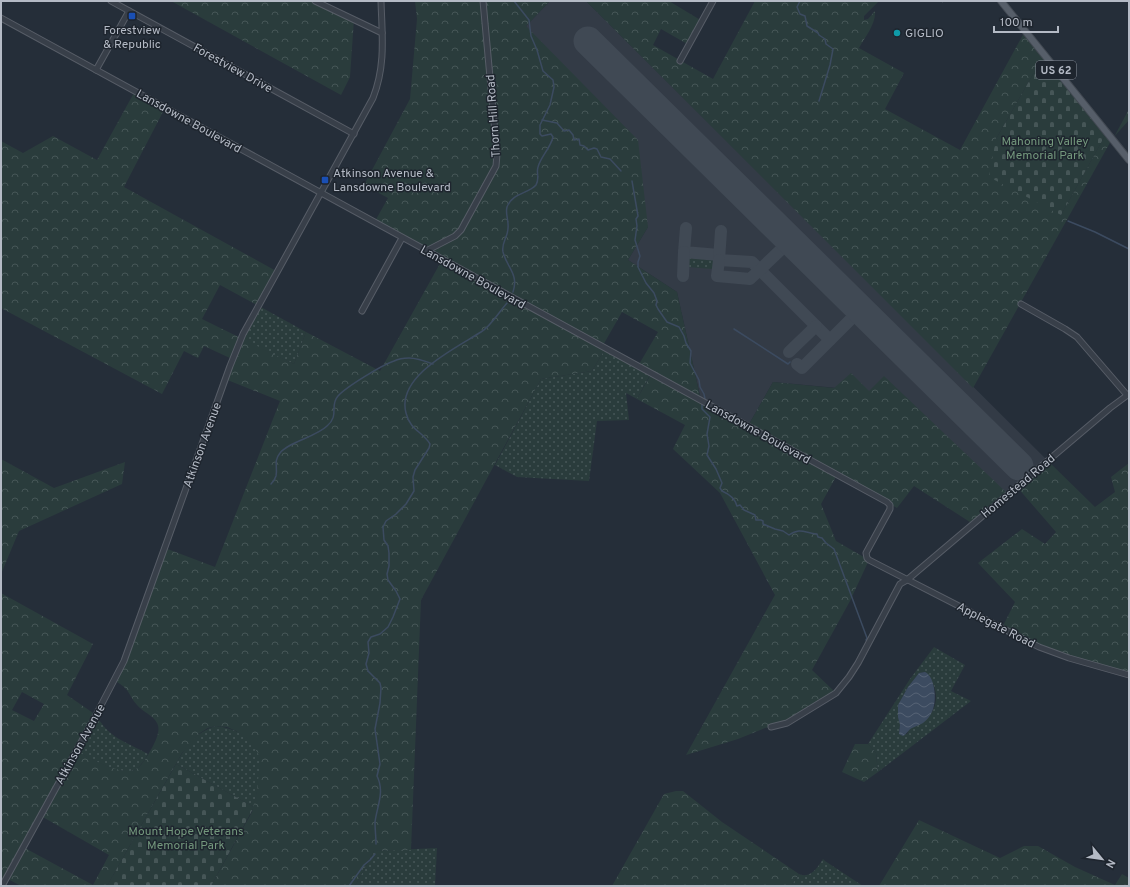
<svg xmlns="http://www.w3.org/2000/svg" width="1130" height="887" font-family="Overpass,sans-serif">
<defs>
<pattern id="grass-dots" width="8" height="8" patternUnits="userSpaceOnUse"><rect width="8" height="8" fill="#2a3c3c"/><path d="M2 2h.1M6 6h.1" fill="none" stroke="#465657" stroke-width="1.8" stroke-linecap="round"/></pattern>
<pattern id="forest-crowns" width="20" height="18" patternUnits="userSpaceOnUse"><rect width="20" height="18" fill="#2a3c3c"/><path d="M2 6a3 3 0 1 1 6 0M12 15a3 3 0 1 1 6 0" fill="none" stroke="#465657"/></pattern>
<pattern id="cemetery-stones" width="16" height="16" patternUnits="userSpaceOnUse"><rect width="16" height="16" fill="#2a3c3c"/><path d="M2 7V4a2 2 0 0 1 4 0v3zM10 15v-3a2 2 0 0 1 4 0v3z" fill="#465657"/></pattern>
<pattern id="water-waves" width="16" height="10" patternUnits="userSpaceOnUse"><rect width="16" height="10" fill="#3c4b60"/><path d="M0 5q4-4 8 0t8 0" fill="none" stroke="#566375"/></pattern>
</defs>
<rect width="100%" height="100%" fill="#252e39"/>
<polygon fill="#333b46" points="550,1 586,1 1048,461 1008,494 869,391 773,382 748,426 701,400 677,292 628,260 648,227 526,26"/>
<g fill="url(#grass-dots)" fill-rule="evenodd">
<polygon points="687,256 714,259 713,268 712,269 687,267 685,266 686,258"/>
<polygon points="259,306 306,332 294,364 241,339"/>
<polygon points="605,349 651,373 637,399 626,393 629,420 597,421 589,481 517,477 495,465 541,379 592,371"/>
<path d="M 934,647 L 965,665 L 951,691 L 971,701 L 878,772 L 876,753 L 868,744 L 910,679 ZM 925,672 C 928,676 932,681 934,686 C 941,706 929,722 910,728 L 907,734 L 899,734 L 900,725 L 898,705 L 908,687 L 919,673 Z"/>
<path d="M 96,715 C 110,739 125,741 148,754 C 145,759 140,768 134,770 C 120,776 89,758 76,751 Z"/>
<path d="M 216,726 C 235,728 258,739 260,760 C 261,775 257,792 254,807 L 176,764 C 185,747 197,731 216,726 Z"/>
<polygon points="437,848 435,886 355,886 374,851"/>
<path d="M 823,859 L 825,861 L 863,886 L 791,886 L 799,874 C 811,879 818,867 823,859 Z"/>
</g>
<g fill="url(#forest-crowns)" fill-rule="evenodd">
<polygon points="171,1 315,1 354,19 350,77 341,95"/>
<path d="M 415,1 L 550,1 L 526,26 L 638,140 L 648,227 L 628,260 L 677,292 L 701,401 L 748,426 L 773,382 L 834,388 L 851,373 L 869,391 L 884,376 L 1008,494 L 973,524 L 914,486 L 897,508 L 837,475 L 821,504 L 836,541 L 869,560 L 850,601 L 812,670 L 836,693 L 787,723 L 765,728 L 738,739 L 686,755 L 775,595 L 720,493 L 673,449 L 685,425 L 637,399 L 651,374 L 638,366 L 658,332 L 622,312 L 602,347 L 605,349 L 592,371 L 541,379 L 421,600 L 411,850 L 374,851 L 355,886 L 211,886 L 252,812 L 257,791 L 260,761 L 258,753 L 248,739 L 236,731 L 227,727 L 216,726 L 208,728 L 200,733 L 182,753 L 107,886 L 21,886 L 6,878 L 1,886 L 1,593 L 93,644 L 67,695 L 96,715 L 76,751 C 90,758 119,775 134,770 C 142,767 149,753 153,746 C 156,740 161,730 157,723 C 153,715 143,712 137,705 C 127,693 131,690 115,681 L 165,548 L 215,567 L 280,401 L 225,379 L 232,359 L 204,346 L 198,358 L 184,351 L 162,394 L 1,308 L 1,141 L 23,153 L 53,136 L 97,160 L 135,91 L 165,108 L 124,187 L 278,272 L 259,306 L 220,285 L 202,319 L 294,364 L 306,332 L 380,371 L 442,260 L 374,223 L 388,198 L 364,185 L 410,99 L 417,19 ZM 22,692 L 44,704 L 34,721 L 12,710 ZM 41,816 L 109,855 L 93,885 L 23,847 Z"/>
<path d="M 586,1 L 669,1 L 702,21 L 689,45 L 661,29 L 653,45 L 713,79 L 755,1 L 879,1 L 864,16 L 864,20 L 868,19 L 875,11 C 876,24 865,37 859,48 L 904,73 L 885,109 L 960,150 L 1025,31 L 1044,55 L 996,139 L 1061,215 L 1107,132 L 1113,139 L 1129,109 L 1129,120 L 1112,139 L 973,388 Z"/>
<polygon points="1,459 54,488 125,462 122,484 19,531 1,574"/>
<polygon points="1048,461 1095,507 1115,492 1111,477 1129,463 1129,675 1054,653 1002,628 1015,602 978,563 1022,529 1045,544 1056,532 1017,487"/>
<polygon points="855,744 868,744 876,753 878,772 864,782 842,772"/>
<polygon points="676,791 683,791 722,822 799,874 791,886 612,886 664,794"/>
<polygon points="919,820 1000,858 1024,846 1038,846 1075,867 1115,885 1122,874 1129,878 1129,886 879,886"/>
</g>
<g fill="url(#cemetery-stones)">
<polygon points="1044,55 1107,132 1061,215 989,177 996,139"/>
<polygon points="176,764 254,807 211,886 107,886"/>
</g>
<path fill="url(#water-waves)" d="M 925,672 C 930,674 933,682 934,688 C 936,700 935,714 923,723 C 920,725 916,726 912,728 C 908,730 907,734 903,736 L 899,734 L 900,725 L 898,717 L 898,705 L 908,687 L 919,673 Z"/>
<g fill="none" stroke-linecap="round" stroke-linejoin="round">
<g stroke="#3c4b60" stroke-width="1.5">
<polyline points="800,1 797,7 800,14 805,16 807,26 818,33 819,35 825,39 826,44 833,49 830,65 819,101"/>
<polyline points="542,120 557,123 564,131 569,130 573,135 574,140 579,139 580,145 584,146 588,150 594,148 597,149 601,157 610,159 621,171"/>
<polyline points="632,181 638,216 636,219 637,226 635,240 640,256 638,262 638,267 646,283 654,293 657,301 656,305 658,309 667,322 679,327 684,336 686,343 691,351 690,363 699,380 700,387 704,394 705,399"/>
<polyline points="1068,221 1095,232 1129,249"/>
<path d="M 513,292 C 519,274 507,268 503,252 C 501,243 508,237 508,228 C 509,221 505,214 507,207 C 512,193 528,194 536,185 C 540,179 536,173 538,167 C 541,156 550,149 553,137 L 551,134 L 542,136 L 540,134 L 540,125 L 550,105 L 554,87 L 553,80 L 543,71 L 537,50 L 531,36 L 529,20 L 514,1"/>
<polyline points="734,329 788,364 790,362"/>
<path d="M 702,404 L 702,409 L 710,417 L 707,434 L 709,446 L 707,455 L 716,469 L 722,483 L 720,488 L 722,491 C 729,494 735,498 737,506 L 740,505 L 744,510 L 755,515 L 756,520 L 761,520 L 763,521 L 763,524 L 775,529 L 783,531 L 789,535 C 800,527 805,533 817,534 L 818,537 L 822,538 L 826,543 L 834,549 L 867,638 L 866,640"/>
<path d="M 271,484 C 273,482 275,479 276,476 C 278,466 273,462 280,453 C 288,442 316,437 327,426 C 340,415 329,406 338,396 C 346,387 382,365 394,361 C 398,359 405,358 409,358 C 417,358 425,361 433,364"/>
<path d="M 376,844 C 376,837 375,829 375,822 C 377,806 385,792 377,776 L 380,764 L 375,729 L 380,703 L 381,688 L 380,683 L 368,671 L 366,664 L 369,653 L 368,642 L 371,637 L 380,634 L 388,627 L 393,617 L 400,599 L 396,591 L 388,580 L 387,574 L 389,566 L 389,553 L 388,546 L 384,540 L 383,527 L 386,521 L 396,514 L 406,504 L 414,491 L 413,477 L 415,470 L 429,448 L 430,444 C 423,432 410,430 406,413 C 396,376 456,348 481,332 C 491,326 499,312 507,303"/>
<polyline points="349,886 364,865 370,860 375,854"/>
</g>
<g stroke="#404954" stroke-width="12">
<polyline points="686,228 684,252 719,255"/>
<polyline points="721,231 719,260 752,262 830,340"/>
<polyline points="719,260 717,276 750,279 790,241"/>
<polyline points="683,276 684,252"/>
<polyline points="789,352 816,326"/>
<polyline points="797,364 802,368 860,310"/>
</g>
<polyline stroke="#404954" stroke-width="29" points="588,41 1019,466"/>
<g stroke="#575d67" stroke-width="7">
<g id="minor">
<polyline points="111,1 354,134"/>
<polyline points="315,1 382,33"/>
<polyline points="1,18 887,502 890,505 890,509 866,553 867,558 869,560 1039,647 1069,658 1129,675"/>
<polyline points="680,61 713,1"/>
<polyline points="96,70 129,11"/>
<polyline points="426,251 455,236 461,230 496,166 497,154 483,1"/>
<polyline points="1021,304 1065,329 1077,337 1127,395"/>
<polyline points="362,311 402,238"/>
<polyline points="771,727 787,723 836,693 849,677 858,663 900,584 907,580 1110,408 1129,394"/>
<path d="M 2,886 L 96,715 L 124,661 L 230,366 L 243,334 L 373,98 C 386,65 382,35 381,1"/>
</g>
</g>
<g stroke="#424952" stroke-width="8">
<polyline id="major" points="1001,1 1129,160"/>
</g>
<use href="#minor" stroke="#383f49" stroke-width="5"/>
<use href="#major" stroke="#565e69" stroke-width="6"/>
<polyline stroke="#5b6470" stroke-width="1.5" stroke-dasharray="4 4" stroke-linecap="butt" points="942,1 943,2"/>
</g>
<g fill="#1a4fb4" stroke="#1e252e" stroke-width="1.5">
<rect x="128" y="12" width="8" height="8" rx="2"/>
<rect x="321" y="176" width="8" height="8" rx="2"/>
</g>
<circle fill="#0f9aa8" stroke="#1e252e" stroke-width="1.5" cx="897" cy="33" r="4"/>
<g text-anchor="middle" stroke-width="3" stroke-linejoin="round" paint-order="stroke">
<rect fill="#1e252e" stroke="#878d98" stroke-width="1" x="1036" y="61" width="40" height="18" rx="3"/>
<g font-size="11" font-weight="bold" fill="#b4bac5">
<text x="1056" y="74">US 62</text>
</g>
<g font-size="12" fill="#b4bac5" stroke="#1e252e" text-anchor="start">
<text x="132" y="34" text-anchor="middle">Forestview<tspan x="132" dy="14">&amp; Republic</tspan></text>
<text x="905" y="37">GIGLIO</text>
<text x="333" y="177">Atkinson Avenue &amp;<tspan x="333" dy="14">Lansdowne Boulevard</tspan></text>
</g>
<g font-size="12" fill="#b4bac5" stroke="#1e252e">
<text transform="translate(233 68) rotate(29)" y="4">Forestview Drive</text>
<text transform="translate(493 116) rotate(-94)" y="4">Thorn Hill Road</text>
<text transform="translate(189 121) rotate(29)" y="4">Lansdowne Boulevard</text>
<text transform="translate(473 277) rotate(29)" y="4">Lansdowne Boulevard</text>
<text transform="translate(758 432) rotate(29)" y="4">Lansdowne Boulevard</text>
<text transform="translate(202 445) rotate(-70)" y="4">Atkinson Avenue</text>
<text transform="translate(1018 486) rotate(-40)" y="4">Homestead Road</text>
<text transform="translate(996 625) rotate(27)" y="4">Applegate Road</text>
<text transform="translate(80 744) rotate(-61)" y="4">Atkinson Avenue</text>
</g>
<g font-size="12" fill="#74987d" stroke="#1e252e">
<text x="1045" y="145">Mahoning Valley<tspan x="1045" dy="14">Memorial Park</tspan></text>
<text x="186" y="835">Mount Hope Veterans<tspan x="186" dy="14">Memorial Park</tspan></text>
</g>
</g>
<rect width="1130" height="887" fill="none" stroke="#b4bac5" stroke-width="4"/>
<g transform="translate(1102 859) rotate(119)" stroke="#1e252e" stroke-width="3" paint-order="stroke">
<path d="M0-3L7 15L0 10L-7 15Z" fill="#b4bac5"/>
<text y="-6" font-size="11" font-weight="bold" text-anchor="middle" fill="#b4bac5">N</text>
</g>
<path d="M994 26v6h64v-6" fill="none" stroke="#b4bac5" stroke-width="2"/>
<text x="1000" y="26" font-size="12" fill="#b4bac5" stroke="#1e252e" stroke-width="3" paint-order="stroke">100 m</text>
</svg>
